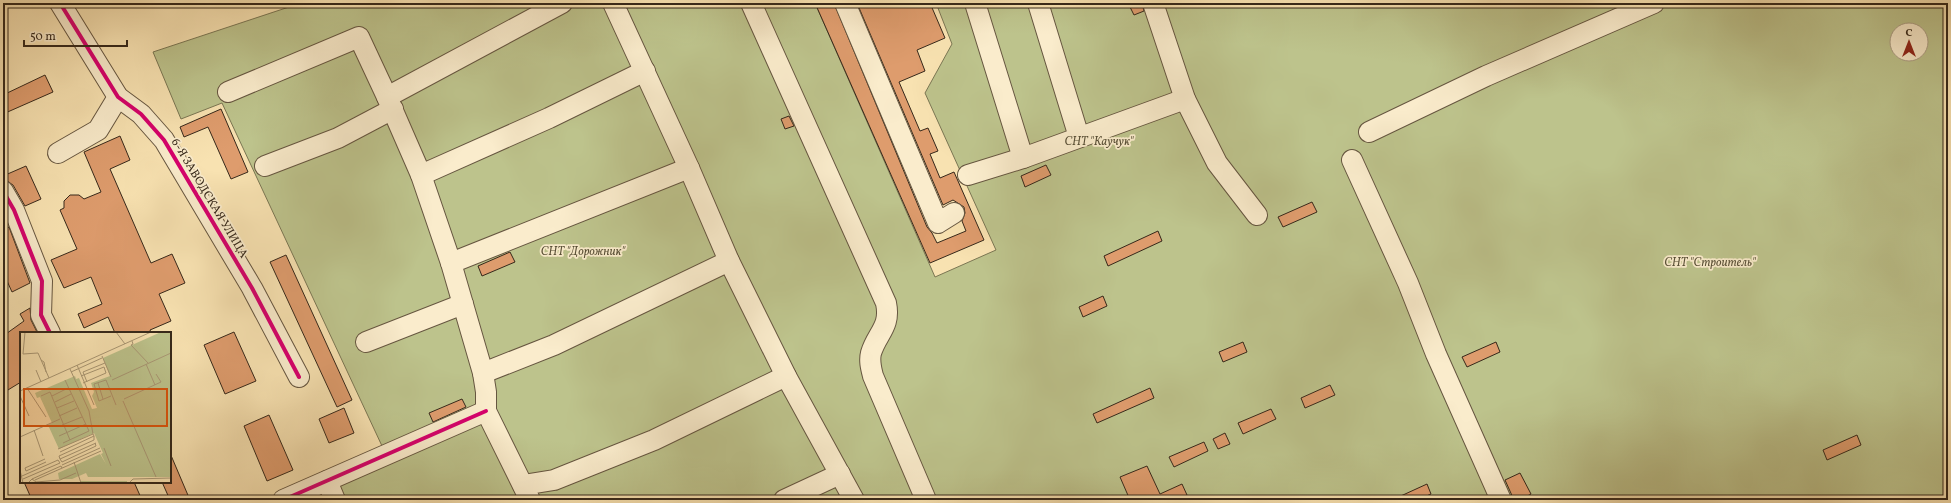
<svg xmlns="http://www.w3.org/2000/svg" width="1951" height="503" font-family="Vollkorn,serif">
<rect width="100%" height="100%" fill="#f8e2b1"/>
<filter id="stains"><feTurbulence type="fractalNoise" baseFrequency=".005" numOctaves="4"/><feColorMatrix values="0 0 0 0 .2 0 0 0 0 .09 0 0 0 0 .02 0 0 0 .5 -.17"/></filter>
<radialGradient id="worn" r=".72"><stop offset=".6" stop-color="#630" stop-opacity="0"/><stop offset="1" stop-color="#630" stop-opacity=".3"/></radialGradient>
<path fill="#bdc38c" stroke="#7a7653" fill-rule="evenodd" d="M 301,3 L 815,3 L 935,277 L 996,250 L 925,93 L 952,44 L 936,3 L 1948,3 L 1948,500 L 340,500 L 334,486 L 389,461 L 222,103 L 181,119 L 153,52 ZM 1897,30 L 1921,30 L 1921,54 L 1897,54 Z"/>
<g fill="#de9c6d" stroke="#36281a">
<polygon points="815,3 834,3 927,227 932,233 937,243 966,231 962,221 965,213 964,207 953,200 943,205 857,3 930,3 945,38 917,50 925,71 899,82 920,131 928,128 938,151 930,154 940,178 954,172 984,240 930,263"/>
<polygon points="1128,3 1142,3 1144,11 1134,15"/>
<polygon points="45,75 53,92 3,114 3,95"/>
<polygon points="221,109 248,172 231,179 208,127 184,137 180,127"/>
<polygon points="789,116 794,126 785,129 781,119"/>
<polygon points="120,136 130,160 110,169 151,263 172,254 185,283 159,294 171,321 150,330 151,333 115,333 108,317 84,328 78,314 102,304 91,277 64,288 51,260 77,249 60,210 64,208 64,201 70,195 79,195 84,199 101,192 84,152"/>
<polygon points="1046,165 1051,175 1025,187 1021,176"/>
<polygon points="26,166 41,199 25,206 13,185 5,180 3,176"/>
<polygon points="1312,202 1317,212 1283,227 1278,217"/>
<polygon points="9,227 30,283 12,292 3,272 3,230"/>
<polygon points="1158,231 1162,241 1108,266 1104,256"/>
<polygon points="510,252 515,262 482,276 478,266"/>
<polygon points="286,255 352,400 337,407 270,262"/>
<polygon points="1103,296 1107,306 1083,317 1079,307"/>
<polygon points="30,308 31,320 37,332 21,333 21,382 3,393 3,336 24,321 20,314"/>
<polygon points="234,332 256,381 225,394 204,345"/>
<polygon points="1243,342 1247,352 1223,362 1219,352"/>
<polygon points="1496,342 1500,352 1467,367 1462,357"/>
<polygon points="1330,385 1335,395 1305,408 1301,398"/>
<polygon points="1150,388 1154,398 1097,423 1093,414"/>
<polygon points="462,399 466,407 433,422 429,413"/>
<polygon points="344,408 354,433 329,443 319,419"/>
<polygon points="1271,409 1276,419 1243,434 1238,423"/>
<polygon points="269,415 293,470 267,481 244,426"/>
<polygon points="1225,433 1230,444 1218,449 1213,439"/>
<polygon points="1857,435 1861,445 1827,460 1823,450"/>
<polygon points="1204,442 1208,451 1174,467 1169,457"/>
<polygon points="170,453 190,500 170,500 162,482 170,482"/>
<polygon points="1147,466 1160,494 1182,484 1187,495 1175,500 1130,500 1120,477"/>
<polygon points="1520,473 1531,494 1520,500 1514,500 1505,480"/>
<polygon points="24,482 134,482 142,500 32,500"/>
<polygon points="1427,484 1431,494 1417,500 1392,500"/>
</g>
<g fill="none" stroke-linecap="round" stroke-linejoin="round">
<g stroke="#665640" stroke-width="22">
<g id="minor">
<polyline points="60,3 118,97 141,114 164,140 252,288 299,377"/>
<polyline points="613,3 689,168 729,261 786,376 854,500"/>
<path d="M 751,3 L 886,303 C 891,327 877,333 871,353 C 869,361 871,368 873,376 L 926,500"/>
<polyline points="845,3 938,223 954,213"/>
<polyline points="975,3 1023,158 1185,99"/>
<polyline points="1038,3 1079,137"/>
<polyline points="1153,3 1185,99 1217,163 1257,215"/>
<polyline points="228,92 359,37 387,97 421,175 451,263 483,373 486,392 486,411 530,500"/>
<polyline points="387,97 562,3"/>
<polyline points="1369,132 1486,76 1654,3"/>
<polyline points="58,153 98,130 118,97"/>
<polyline points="1352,160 1408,283 1436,354 1501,500"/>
<polyline points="265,166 338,138 393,109"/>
<polyline points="421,175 549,118 645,71"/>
<polyline points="968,175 1023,158"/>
<polyline points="3,191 14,210 42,281 41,315 50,333"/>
<polyline points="451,263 689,168"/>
<polyline points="366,342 463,304"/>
<polyline points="483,373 554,345 729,261"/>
<polyline points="327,481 335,500"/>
<polyline points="523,485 554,480 654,440 786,376"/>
<polyline points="283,500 486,411"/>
<polyline points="784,500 840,474"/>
</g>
</g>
<use href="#minor" stroke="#faeccc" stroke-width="20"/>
<g stroke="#faeccc" stroke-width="6">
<g id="cycleway">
<polyline points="60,3 118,97 141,114 164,140 252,288 299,377"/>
<polyline points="3,191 14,210 42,281 41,315 50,333"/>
<polyline points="283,500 486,411"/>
</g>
</g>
<use href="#cycleway" stroke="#d6006c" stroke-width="4"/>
</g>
<g text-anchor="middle" stroke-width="3.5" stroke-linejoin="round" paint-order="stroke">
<g font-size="12" font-style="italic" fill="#584f36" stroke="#faeccc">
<text x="1099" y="145">СНТ "Каучук"</text>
<text x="583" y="255">СНТ "Дорожник"</text>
<text x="1710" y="266">СНТ "Строитель"</text>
</g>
<g font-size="12" fill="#36281a" stroke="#faeccc">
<text transform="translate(210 198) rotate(59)" y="4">6-Я ЗАВОДСКАЯ УЛИЦА</text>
</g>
</g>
<g transform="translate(20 332)">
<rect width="151" height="151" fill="#f8e2b1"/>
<path d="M 141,0 L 151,0 L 151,145 L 68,145 L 66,141 L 52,147 L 39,147 L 38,141 L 80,122 L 86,132 L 81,122 L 83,121 L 74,101 L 39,117 L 28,93 L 32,91 L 20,65 L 17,66 L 15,61 L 55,44 L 56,47 L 59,46 L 72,77 L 77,76 L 72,64 L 74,60 L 71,51 L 90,44 L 83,26 ZM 61,149 L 107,149 L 107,151 L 61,151 Z" fill="#bdc38c"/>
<path fill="none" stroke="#aa9875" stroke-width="1" d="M 5,0 L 3,22 L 18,21 L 29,46M 96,0 L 105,12M 112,9 L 113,12 L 111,13 L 128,31M 82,24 L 91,45M 21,28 L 24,30 L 26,40M 126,32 L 135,53M 57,33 L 74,73M 50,37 L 69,79 L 73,102M 16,38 L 21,50M 51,40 L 82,26M 61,44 L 84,35 L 86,41 L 63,51M 92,48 L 151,21M 67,50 L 63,40 L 85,31M 78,51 L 83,67M 7,56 L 26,85M 0,59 L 131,0M 0,64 L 9,84M 21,64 L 30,60 L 50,108M 32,64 L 48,56M 91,64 L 79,69 L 74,52 L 86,48 L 96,73M 104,67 L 141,50 L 136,42M 103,69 L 136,145M 35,70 L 51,62M 37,76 L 54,69M 39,84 L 57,76M 42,93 L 62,85M 14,98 L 23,124M 39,104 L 66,92M 74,104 L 74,108 L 39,124 L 40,127 L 76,111M 0,105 L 40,87M 43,111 L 69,99 L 45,48M 84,116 L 91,134M 38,117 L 73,102 L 74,104 L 40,120M 25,127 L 5,136 L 6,139 L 26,130M 40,127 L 42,130 L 76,114 L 75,111M 54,130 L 61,151M 42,133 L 80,116M 0,138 L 3,151M 2,144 L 38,128 L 40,131 L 3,147M 12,147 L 41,134 L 42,136M 15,148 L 81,119M 8,151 L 12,147 L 16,150 L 40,148 L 56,141M 109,151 L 113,147 L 151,146"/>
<path fill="#d6540d" fill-opacity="0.15" stroke="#d6540d" stroke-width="2" d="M 4,57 L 147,57 L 147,94 L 4,94 Z"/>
<rect width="151" height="151" fill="none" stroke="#36281a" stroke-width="2"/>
</g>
<rect width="1951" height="503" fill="none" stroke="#f8e2b1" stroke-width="16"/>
<rect x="4" y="4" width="1943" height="495" fill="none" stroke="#36281a" stroke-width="2"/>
<rect x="8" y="8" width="1935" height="487" fill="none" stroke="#36281a"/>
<g transform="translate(1909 42)"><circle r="19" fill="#faeccc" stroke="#ac9e85"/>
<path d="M0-3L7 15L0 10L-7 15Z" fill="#8f2418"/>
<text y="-6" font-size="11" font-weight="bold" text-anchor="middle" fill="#36281a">С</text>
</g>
<path d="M24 40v6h103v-6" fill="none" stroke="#36281a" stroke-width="2"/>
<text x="30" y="40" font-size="12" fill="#36281a" stroke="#faeccc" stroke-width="3" paint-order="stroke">50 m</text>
<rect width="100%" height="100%" filter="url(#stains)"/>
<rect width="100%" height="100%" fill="url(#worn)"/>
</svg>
